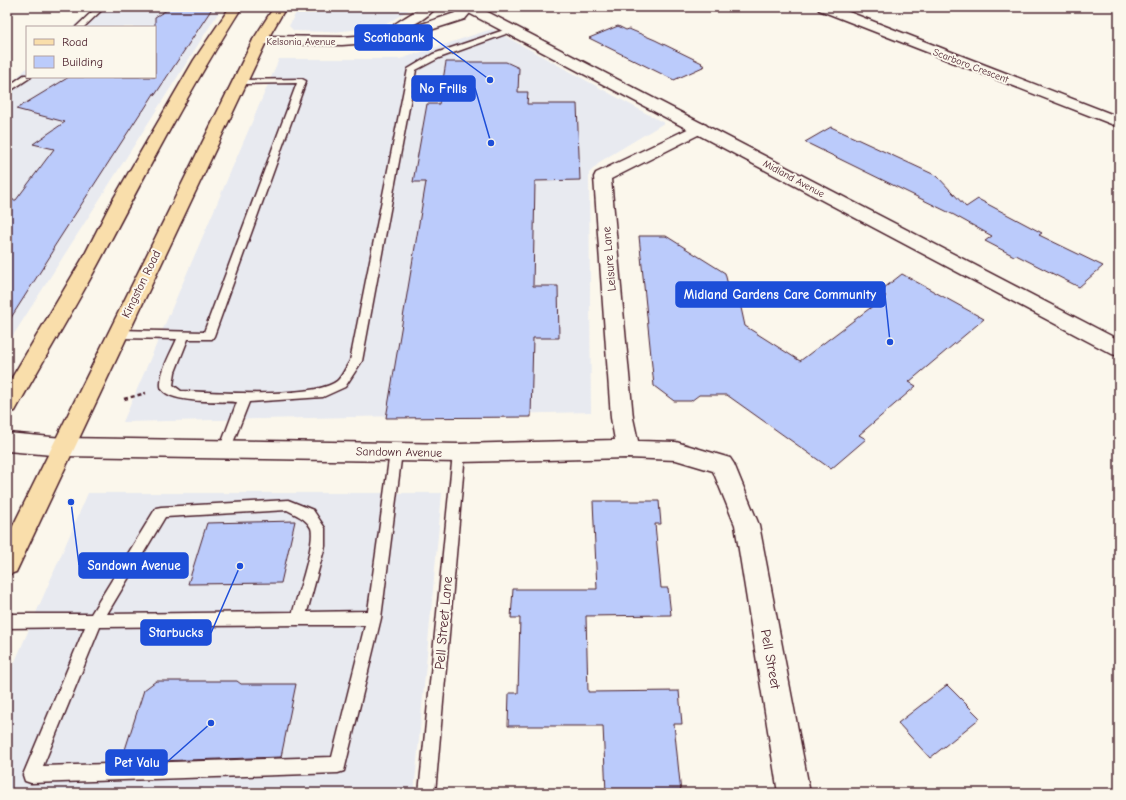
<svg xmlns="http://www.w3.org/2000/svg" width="1126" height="800" font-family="'Comic Neue',sans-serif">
<rect width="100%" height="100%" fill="#fbf7ec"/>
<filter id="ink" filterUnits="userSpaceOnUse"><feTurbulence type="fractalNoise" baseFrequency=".025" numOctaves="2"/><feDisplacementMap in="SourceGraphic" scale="8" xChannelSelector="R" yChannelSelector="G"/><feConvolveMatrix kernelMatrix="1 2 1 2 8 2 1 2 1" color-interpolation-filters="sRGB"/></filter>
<g filter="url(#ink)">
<g fill="#e8eaf0">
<polygon points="95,7 222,7 7,345 7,87 27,68 27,77 155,77 155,27 73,27"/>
<polygon points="299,7 414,7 388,23 360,29 334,32 294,31 289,26"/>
<polygon points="492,29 664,123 601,161 589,173 591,412 123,422 279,59 400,59"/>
<polygon points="88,493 442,493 414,793 7,793 7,680"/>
</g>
<g fill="#bbcbfb" stroke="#4a1f2b">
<polygon points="172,7 213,7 155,95 155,92 143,111 141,112 52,250 54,250 7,324 7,200 16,200 54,149 33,144 65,122 16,109 69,77 155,77 155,17"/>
<polygon points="618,26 626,30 629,29 655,40 702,63 701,64 705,66 674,80 589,38"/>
<polygon points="446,62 506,62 519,68 518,92 528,92 527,104 577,104 580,180 535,181 533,286 558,286 559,338 533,338 531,417 386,418 426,182 413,182 427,104 439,104"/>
<polygon points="831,127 937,176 966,207 978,199 1042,233 1039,235 1103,266 1079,287 1016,255 1014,256 985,241 992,236 954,215 805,142"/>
<polygon points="639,236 666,236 725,273 728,285 736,285 745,326 800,361 886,296 879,292 902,274 984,319 909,382 916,386 859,435 866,439 831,469 727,395 699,395 691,401 674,401 654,386"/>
<polygon points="593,501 659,501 661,524 655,524 661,588 668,588 671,615 586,616 588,692 679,691 682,724 674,724 681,793 606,793 603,726 508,726 509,693 518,693 520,618 511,618 513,589 597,589"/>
<polygon points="295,521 281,583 188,584 207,523"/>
<polygon points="156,681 237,681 241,684 296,684 281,757 127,762 123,756 144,690"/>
<polygon points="947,685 980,718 930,758 898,723"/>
</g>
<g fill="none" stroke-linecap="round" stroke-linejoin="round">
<g stroke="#4a1f2b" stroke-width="3">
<g id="service">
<polygon points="97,7 105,7 84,27 76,27"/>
<path d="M 510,28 L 513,28 L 517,30 L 439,58 L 416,70 L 362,361 L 345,387 L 323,397 L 249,402 L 229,453 L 225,455 L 221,453 L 219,450 L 237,402 C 223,401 163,404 161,386 C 160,371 171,353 177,339 L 118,338 L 114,337 L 112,334 L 114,331 L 118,330 L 204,332 L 297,83 L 240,84 L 236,82 L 240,80 L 302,79 L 306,81 L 214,336 L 212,339 L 188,339 L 175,372 L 173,385 L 181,391 C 212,392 315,399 337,381 C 342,377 346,367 350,361 L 408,69 L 433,54 Z"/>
<polygon points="24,75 27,75 27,77 31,77 7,93 7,87"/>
<path d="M 396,447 L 400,449 L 402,452 L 381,618 L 344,771 L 338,773 L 31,783 L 25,781 L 23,775 L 85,627 L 7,628 L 7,614 L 91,614 L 156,508 L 161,507 L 288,500 L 313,510 L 325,528 L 325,546 L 307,612 L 368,611 L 390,452 L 392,449 ZM 287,510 C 296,515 306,518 311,528 C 316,542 297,596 293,612 L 107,614 L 165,517 ZM 299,625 L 365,625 L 332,757 L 43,766 L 100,627 Z"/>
<polygon points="459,448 463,450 465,453 435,793 419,793 453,453 455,450"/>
</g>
</g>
<g stroke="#4a1f2b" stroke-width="3">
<g id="minor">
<path d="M 422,7 L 436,7 C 430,16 408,31 396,28 L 394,25 C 397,22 416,11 422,7 Z"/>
<polygon points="462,7 475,7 465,19 396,41 342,45 260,44 255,43 253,40 255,37 260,36 342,37 395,33 455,13"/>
<polygon points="818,7 836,7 1119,117 1119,127 819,10"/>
<polygon points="700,123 706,125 708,128 706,131 611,179 633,418 638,441 676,442 730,458 734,464 759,525 810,793 778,793 735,525 713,471 676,460 628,458 459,462 63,456 7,451 7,433 63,438 459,444 615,440 611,418 594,177 596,173"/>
</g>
</g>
<g stroke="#4a1f2b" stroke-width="3">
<polygon id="tertiary" points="462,7 478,7 1119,340 1119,356 1112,354 463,10"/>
</g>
<g stroke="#4a1f2b" stroke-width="3">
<g id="primary">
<path d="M 230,7 L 242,7 C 191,87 147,171 103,255 C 75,308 44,359 15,411 L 7,413 L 7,386 L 84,256 L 111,203 L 194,60 Z"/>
<polygon points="274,7 286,7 267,40 16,572 7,575 7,538 253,40"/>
</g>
</g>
<polyline stroke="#4a1f2b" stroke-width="2.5" stroke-dasharray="4 3" stroke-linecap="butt" points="124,399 146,393"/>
<use href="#service" fill="#fbf7ec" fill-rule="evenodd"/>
<use href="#minor" fill="#fbf7ec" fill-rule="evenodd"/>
<use href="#tertiary" fill="#fbf7ec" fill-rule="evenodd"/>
<use href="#primary" fill="#f9deab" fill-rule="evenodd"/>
</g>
</g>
<g text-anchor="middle" stroke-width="4" stroke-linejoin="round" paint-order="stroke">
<g font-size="10" fill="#4a1f2b" stroke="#fbf7ec">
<text x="301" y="45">Kelsonia Avenue</text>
<text transform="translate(971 65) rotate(21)" y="4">Scarboro Crescent</text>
<text transform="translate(794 178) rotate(28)" y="4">Midland Avenue</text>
</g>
<g font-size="12" fill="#4a1f2b" stroke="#fbf7ec">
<text transform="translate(609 259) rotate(-95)" y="4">Leisure Lane</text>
<text transform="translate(141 284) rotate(-64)" y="4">Kingston Road</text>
<text transform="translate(399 452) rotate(1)" y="4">Sandown Avenue</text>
</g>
<g font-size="14" fill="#4a1f2b" stroke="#fbf7ec">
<text transform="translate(443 623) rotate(-85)" y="5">Pell Street Lane</text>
<text transform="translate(771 659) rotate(80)" y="5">Pell Street</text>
</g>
</g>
<path fill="none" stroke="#1d4ed8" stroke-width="1.5" d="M490 80L432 37M491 143L475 88M890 342L885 295M71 502L79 565M240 566L211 633M211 723L167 762"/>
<g fill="#1d4ed8" stroke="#fbf7ec" stroke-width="1.5">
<circle cx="490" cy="80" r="4"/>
<circle cx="491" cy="143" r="4"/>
<circle cx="890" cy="342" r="4"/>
<circle cx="71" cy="502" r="4"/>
<circle cx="240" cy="566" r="4"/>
<circle cx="211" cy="723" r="4"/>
</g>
<g fill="#1d4ed8" stroke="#1d4ed8" stroke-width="1.5">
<rect x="355" y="25" width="77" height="25" rx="4"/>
<rect x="412" y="76" width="63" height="25" rx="4"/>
<rect x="676" y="282" width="209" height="25" rx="4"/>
<rect x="79" y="553" width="109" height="25" rx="4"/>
<rect x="141" y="620" width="70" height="25" rx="4"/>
<rect x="106" y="750" width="61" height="25" rx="4"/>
</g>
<g font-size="13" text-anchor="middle" font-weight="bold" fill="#fff">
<text x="394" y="42">Scotiabank</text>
<text x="443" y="93">No Frills</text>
<text x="780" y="299">Midland Gardens Care Community</text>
<text x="134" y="570">Sandown Avenue</text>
<text x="176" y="637">Starbucks</text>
<text x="137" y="767">Pet Valu</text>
</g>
<rect width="1126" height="800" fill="none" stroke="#fbf7ec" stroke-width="24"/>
<rect x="12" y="12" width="1102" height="776" fill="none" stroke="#4a1f2b" stroke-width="1.5" filter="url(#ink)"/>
<rect x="26" y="26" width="130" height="52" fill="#fbf7ec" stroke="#b4a19f"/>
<rect x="34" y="39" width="20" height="6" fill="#f9deab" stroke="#b4a19f"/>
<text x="62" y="46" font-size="12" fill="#4a1f2b">Road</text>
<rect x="34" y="56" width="20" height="12" fill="#bbcbfb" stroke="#b4a19f"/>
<text x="62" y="66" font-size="12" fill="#4a1f2b">Building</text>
</svg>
